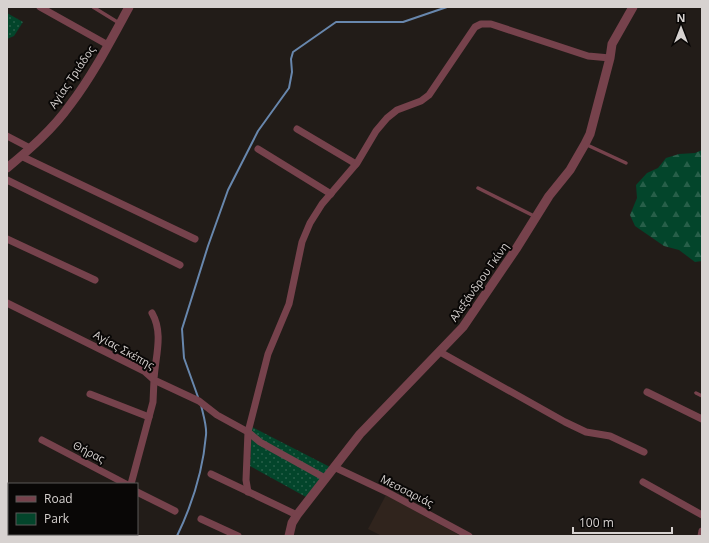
<svg xmlns="http://www.w3.org/2000/svg" width="709" height="543" font-family="'Open Sans',sans-serif">
<defs>
<pattern id="green-dots" width="8" height="8" patternUnits="userSpaceOnUse"><rect width="8" height="8" fill="#03452b"/><path d="M2 2h.1M6 6h.1" fill="none" stroke="#275f49" stroke-width="1.8" stroke-linecap="round"/></pattern>
<pattern id="forest-firs" width="22" height="20" patternUnits="userSpaceOnUse"><rect width="22" height="20" fill="#03452b"/><path d="M5 1l3.5 6h-7zM16 11l3.5 6h-7z" fill="#275f49"/></pattern>
</defs>
<rect width="100%" height="100%" fill="#221c18"/>
<polygon fill="#30241d" points="386,495 461,536 382,536 368,529"/>
<g fill="url(#green-dots)">
<polygon points="7,13 23,22 14,36 7,39"/>
<polygon points="252,427 330,467 306,497 250,466"/>
</g>
<polygon fill="url(#forest-firs)" points="702,150 702,261 695,262 679,250 664,246 635,226 630,215 637,198 636,185 647,173 658,168 666,158 679,154 695,153"/>
<g fill="none" stroke-linecap="round" stroke-linejoin="round">
<g stroke="#6887ad" stroke-width="2">
<polyline points="198,397 184,358 182,329 208,246 228,190 258,131 289,88 292,72 291,59 293,52 336,22 403,22 447,7"/>
<path d="M 177,536 C 192,505 203,470 206,435 C 207,426 203,414 201,405"/>
</g>
<g stroke="#76424c" stroke-width="3.5">
<polyline points="93,7 119,23"/>
<polyline points="585,144 626,163"/>
<polyline points="478,188 536,217"/>
<polyline points="696,393 702,396"/>
</g>
<g stroke="#76424c" stroke-width="7">
<polyline points="40,7 108,45"/>
<polyline points="297,129 356,164"/>
<polyline points="7,136 30,148"/>
<polyline points="258,149 331,194"/>
<polyline points="21,156 195,239"/>
<polyline points="7,180 180,265"/>
<polyline points="7,239 95,280"/>
<polyline points="7,303 144,371 154,380 153,402 131,484"/>
<path d="M 152,313 C 164,334 155,357 154,380 L 199,401 L 217,415 L 248,432 L 260,442 L 325,478"/>
<polyline points="440,352 565,422 586,432 610,436 644,452"/>
<polyline points="647,392 702,419"/>
<polyline points="90,394 149,417"/>
<polyline points="42,440 126,484"/>
<polyline points="334,467 387,492 469,536"/>
<polyline points="211,474 297,515"/>
<polyline points="643,482 702,515"/>
<polyline points="137,492 175,511"/>
<polyline points="248,492 246,480 248,432 268,354 289,304 302,242 310,223 322,204 357,163 376,131 387,118 397,110 421,101 429,95 475,27 481,24 491,24 588,56 610,58"/>
<polyline points="7,519 9,519"/>
<polyline points="201,519 238,536"/>
<polyline points="82,534 86,536"/>
<polyline points="41,536 42,534"/>
<polyline points="118,536 118,534"/>
<polyline points="701,536 702,531"/>
</g>
<g stroke="#76424c" stroke-width="9">
<path d="M 7,168 C 30,149 53,129 70,105 C 93,75 111,40 129,7"/>
<polyline points="289,536 292,523 297,515 360,434 463,327 516,249 549,196 570,170 585,144 590,134 610,58 612,44 633,7"/>
</g>
</g>
<g text-anchor="middle" stroke-width="4" stroke-linejoin="round" paint-order="stroke">
<g font-size="11" fill="#d7d2d0" stroke="#090706">
<text transform="translate(72 77) rotate(-56)" y="4">Αγίας Τριάδος</text>
<text transform="translate(479 282) rotate(-55)" y="4">Αλεξάνδρου Γκίνη</text>
<text transform="translate(124 350) rotate(29)" y="4">Αγίας Σκέπης</text>
<text transform="translate(89 452) rotate(27)" y="4">Θήρας</text>
<text transform="translate(407 491) rotate(27)" y="4">Μεσσαριάς</text>
</g>
</g>
<rect width="709" height="543" fill="none" stroke="#d7d2d0" stroke-width="16"/>
<rect x="8" y="483" width="130" height="52" fill="#090706" stroke="#5b5857"/>
<rect x="16" y="496" width="20" height="6" fill="#76424c" stroke="#5b5857"/>
<text x="44" y="503" font-size="12" fill="#d7d2d0">Road</text>
<rect x="16" y="513" width="20" height="12" fill="#03452b" stroke="#5b5857"/>
<text x="44" y="523" font-size="12" fill="#d7d2d0">Park</text>
<g transform="translate(681 28)" stroke="#090706" stroke-width="3" paint-order="stroke">
<path d="M0-3L7 15L0 10L-7 15Z" fill="#d7d2d0"/>
<text y="-6" font-size="11" font-weight="bold" text-anchor="middle" fill="#d7d2d0">N</text>
</g>
<path d="M573 527v6h99v-6" fill="none" stroke="#d7d2d0" stroke-width="2"/>
<text x="579" y="527" font-size="12" fill="#d7d2d0" stroke="#090706" stroke-width="3" paint-order="stroke">100 m</text>
</svg>
